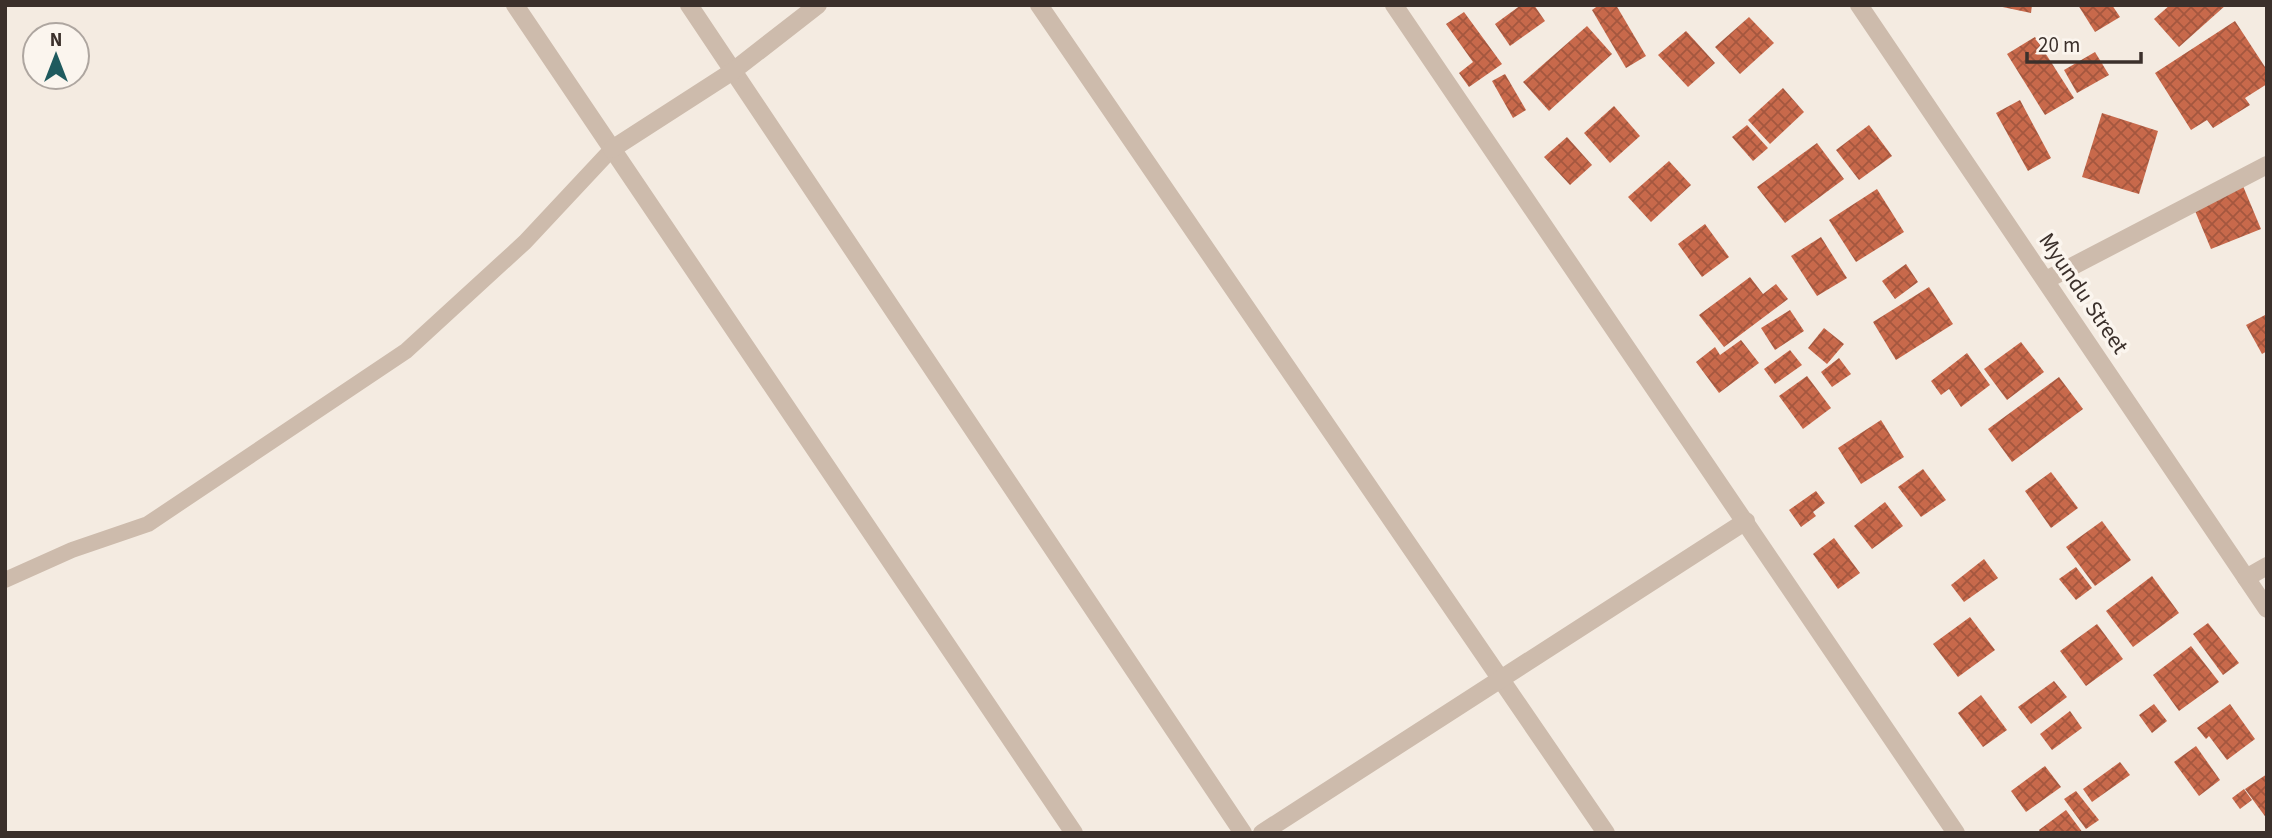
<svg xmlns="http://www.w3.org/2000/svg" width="2272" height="838" font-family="'Source Sans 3',sans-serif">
<defs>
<pattern id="building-cross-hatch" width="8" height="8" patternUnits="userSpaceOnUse" patternTransform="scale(1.75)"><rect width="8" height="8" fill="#c8694b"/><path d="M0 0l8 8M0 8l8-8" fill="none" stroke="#a4573f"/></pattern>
</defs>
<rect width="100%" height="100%" fill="#f4ebe1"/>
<g fill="url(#building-cross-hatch)">
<polygon points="1521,5 1534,5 1545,21 1510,46 1495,24"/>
<polygon points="1599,5 1616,5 1646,56 1626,68 1592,10"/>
<polygon points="1993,5 2032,5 2031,13"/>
<polygon points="2078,5 2112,5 2120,17 2095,32"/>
<polygon points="2170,5 2226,5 2179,47 2154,19"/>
<polygon points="1464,12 1502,64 1469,87 1459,73 1473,62 1446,24"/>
<polygon points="1749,17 1774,43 1740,74 1715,47"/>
<polygon points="2235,21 2267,70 2267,84 2245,98 2250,105 2213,128 2207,120 2191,130 2155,73"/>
<polygon points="1587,26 1612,54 1549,111 1523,82"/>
<polygon points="1686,31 1715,63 1688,87 1658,55"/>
<polygon points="2035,37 2074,98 2045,115 2007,54"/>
<polygon points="2095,52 2109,75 2077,93 2064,70"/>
<polygon points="1505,74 1526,110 1513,118 1492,81"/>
<polygon points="1783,88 1804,112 1770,144 1748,120"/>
<polygon points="2020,100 2051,158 2028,171 1996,113"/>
<polygon points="1614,106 1640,136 1610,163 1584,133"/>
<polygon points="2102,113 2158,131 2139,194 2082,177"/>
<polygon points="1747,125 1768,148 1753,161 1732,137"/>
<polygon points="1869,125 1892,156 1859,180 1836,150"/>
<polygon points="1567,137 1592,165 1570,185 1544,157"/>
<polygon points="1817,143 1844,179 1785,223 1757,187"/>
<polygon points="1669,161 1691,185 1651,222 1628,197"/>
<polygon points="2243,186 2261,229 2211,249 2193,206"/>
<polygon points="1877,189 1904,232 1856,262 1829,220"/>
<polygon points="1705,224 1729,257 1702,277 1678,244"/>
<polygon points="1821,237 1847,278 1817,296 1791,256"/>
<polygon points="1906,264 1918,282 1895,299 1882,281"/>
<polygon points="1750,277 1763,294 1776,284 1788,299 1724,347 1699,315"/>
<polygon points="1929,287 1953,324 1896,360 1873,322"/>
<polygon points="1790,310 1804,331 1775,350 1761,328"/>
<polygon points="2267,314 2267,351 2262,354 2246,325"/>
<polygon points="1824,328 1844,344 1827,364 1808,348"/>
<polygon points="1741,340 1759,363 1719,393 1696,362 1715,347 1720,355"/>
<polygon points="2021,342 2044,372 2007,400 1984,369"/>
<polygon points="1790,350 1802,365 1775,384 1764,369"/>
<polygon points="1967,353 1990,385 1961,407 1949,389 1941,395 1931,381"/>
<polygon points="1839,358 1851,374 1832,387 1821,372"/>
<polygon points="1807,376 1831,408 1803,429 1779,396"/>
<polygon points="2059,377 2083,409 2012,462 1988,429"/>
<polygon points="1881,420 1904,457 1861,484 1838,448"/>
<polygon points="1923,469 1946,500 1921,517 1898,487"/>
<polygon points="2051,472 2078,508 2051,528 2025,491"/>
<polygon points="1816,491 1825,503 1813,512 1816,516 1801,527 1789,510"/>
<polygon points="1885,502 1903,526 1872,549 1854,526"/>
<polygon points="2102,521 2131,560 2095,586 2066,547"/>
<polygon points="1834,538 1860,573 1838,589 1813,554"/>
<polygon points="1984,559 1998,578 1964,602 1951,585"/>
<polygon points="2076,567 2092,588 2076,600 2059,579"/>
<polygon points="2152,576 2179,613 2133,647 2106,611"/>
<polygon points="1970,617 1995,650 1958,677 1933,644"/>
<polygon points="2208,623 2239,663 2223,675 2193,634"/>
<polygon points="2097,624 2123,659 2086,686 2060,651"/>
<polygon points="2191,646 2219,682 2179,711 2153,675"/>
<polygon points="2054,681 2067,697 2031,724 2018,707"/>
<polygon points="1981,695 2007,730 1983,747 1958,713"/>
<polygon points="2154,704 2167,721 2152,733 2139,715"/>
<polygon points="2230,704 2255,739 2227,760 2209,736 2206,739 2197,728"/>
<polygon points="2070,711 2082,728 2052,750 2040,734"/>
<polygon points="2196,746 2220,780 2199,796 2174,762"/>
<polygon points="2120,762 2130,775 2092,802 2083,789"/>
<polygon points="2045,766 2061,787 2026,812 2011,791"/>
<polygon points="2267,774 2267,819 2245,789"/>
<polygon points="2244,789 2252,800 2240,809 2232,798"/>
<polygon points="2076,791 2099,820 2086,829 2064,799"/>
<polygon points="2066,810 2083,833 2041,833 2039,830"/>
</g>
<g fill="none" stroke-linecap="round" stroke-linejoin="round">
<polyline stroke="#cdbbac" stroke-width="16" points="5,580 72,550 148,524 406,351 525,242 612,149"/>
<g stroke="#cdbbac" stroke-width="18">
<polyline points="515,5 1074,833"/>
<polyline points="689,5 1243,833"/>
<polyline points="1039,5 1606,833"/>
<polyline points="1394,5 1956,833"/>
<polyline points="612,149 733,71 818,5"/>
<polyline points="2046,280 2267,165"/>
<polyline points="2246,578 2267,566"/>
<polyline points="1262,833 1746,521"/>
</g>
<polyline stroke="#cdbbac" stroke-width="18" points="1859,5 2267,609"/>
</g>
<g text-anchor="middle" stroke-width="7" stroke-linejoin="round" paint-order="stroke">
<g font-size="23" fill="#3b302b" stroke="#fbf5ee">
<text transform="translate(2084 293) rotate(56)" y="8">Myundu Street</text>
</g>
</g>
<rect width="2272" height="838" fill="none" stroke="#3b302b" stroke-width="14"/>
<g transform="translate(56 56)"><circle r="33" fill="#fbf5ee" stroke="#aea6a0" stroke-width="2"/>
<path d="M0-5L12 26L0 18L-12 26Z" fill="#1f5a5e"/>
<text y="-10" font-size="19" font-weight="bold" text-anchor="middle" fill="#3b302b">N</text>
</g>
<path d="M2027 52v10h114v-10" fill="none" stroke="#3b302b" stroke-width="3.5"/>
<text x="2038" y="52" font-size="21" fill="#3b302b" stroke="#fbf5ee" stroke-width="5" paint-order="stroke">20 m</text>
</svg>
